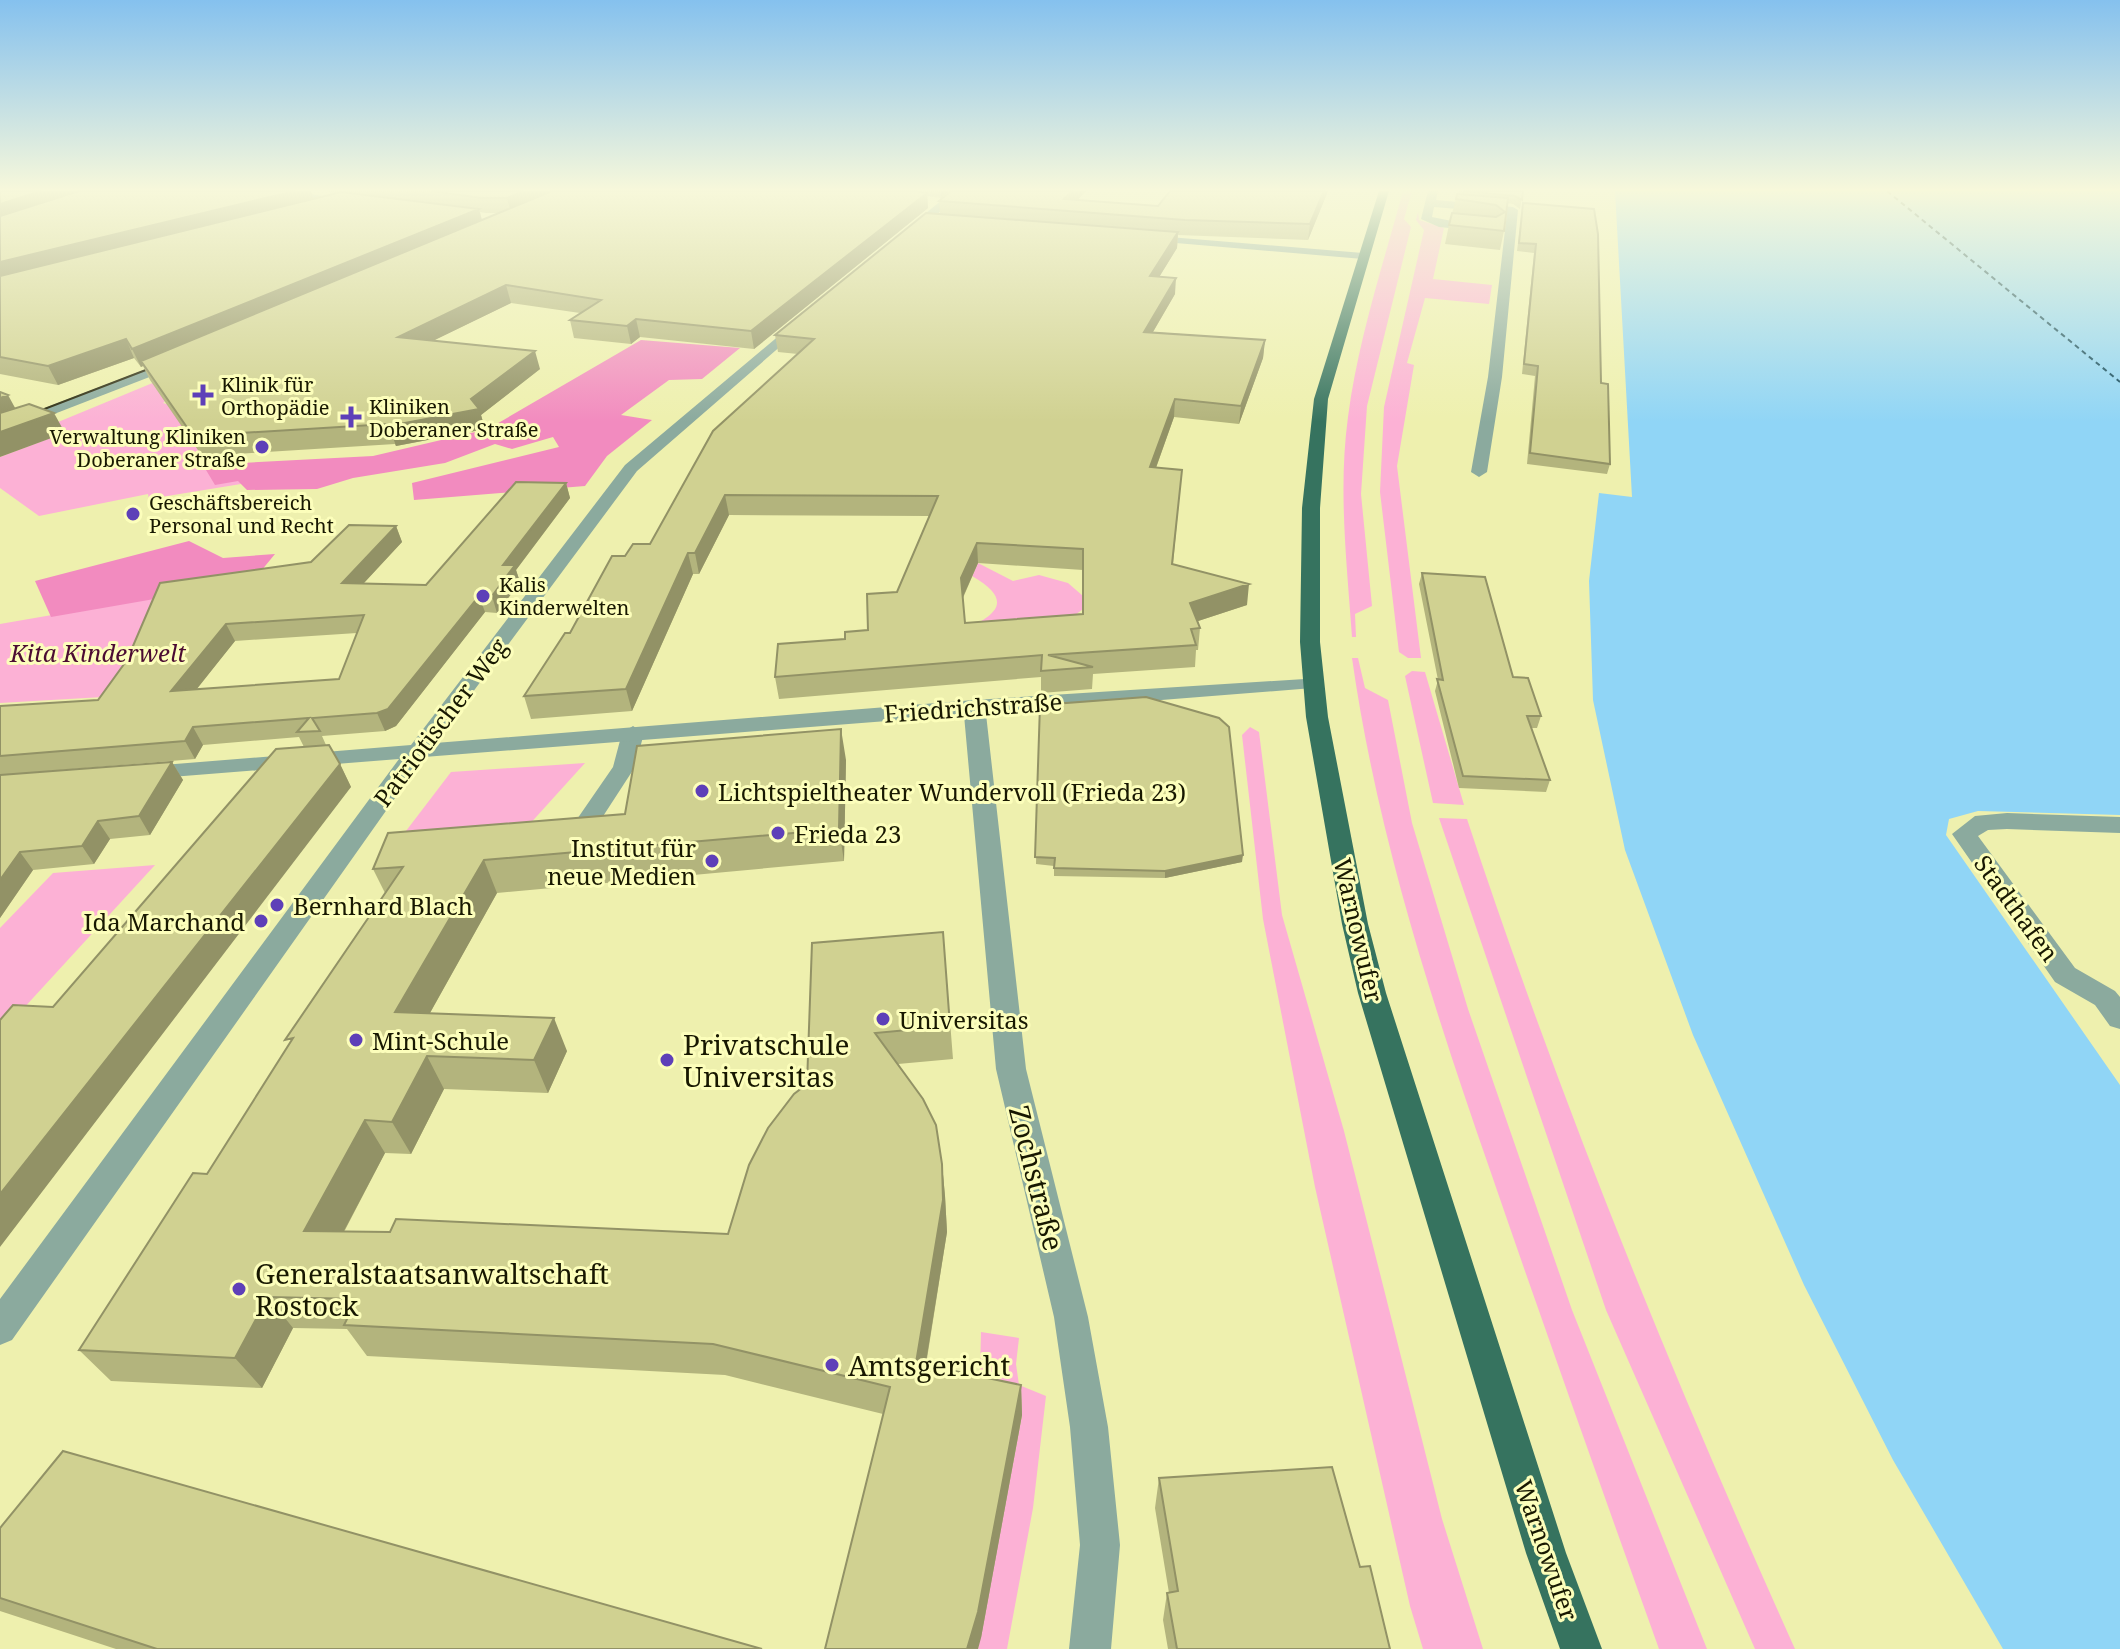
<svg xmlns="http://www.w3.org/2000/svg" width="2120" height="1649" font-family="'Noto Serif',serif">
	<rect width="100%" height="100%" fill="#eef0ae"/>
	<path fill="#fcb1d5" d="M1403,191H1412L1404,219L1411,227L1367,406L1361,494L1372,606L1355,614L1356,637H1352C1347,564 1338,490 1348,417C1358,340 1383,265 1403,191Z
		M1418,212L1419,220L1444,228L1433,279L1492,285L1489,304L1425,298L1407,363L1414,365L1397,466L1421,658H1408L1399,652L1380,492L1384,407L1424,230L1416,220Z
		M218,356L163,403L173,406L202,446L197,453L213,457L230,452L241,484L149,499L148,494L39,516L0,488V457L64,433L46,427Z
		M978,563L1013,581L1039,575L1068,583L1083,596V609L1070,619L965,629C1000,614 1012,599 972,576Z
		M144,599L167,600L120,696L0,703V624Z
		M1352,658H1358L1365,688L1388,700L1412,823L1468,1009L1572,1310L1707,1649H1659C1602,1490 1545,1330 1490,1170C1432,1003 1377,834 1352,658Z
		M1412,671L1425,672L1464,805L1433,803L1405,676Z
		M1250,727L1259,732L1282,915L1344,1131L1442,1519L1483,1649H1423L1410,1606L1315,1187L1263,919L1242,735Z
		M585,763L518,837L393,848L451,772Z
		M1439,818L1467,819C1560,1101 1673,1378 1795,1649H1755L1606,1310Z
		M155,865L0,1034V928L53,873Z
		M981,1332L1019,1338L1016,1364L1019,1385L1046,1396L1033,1508L1007,1649H978L1022,1415L963,1401L980,1372Z"/>
	<path fill="#f28bbf" d="M641,340L740,348L702,379L669,380L621,415L652,420L607,456L585,486L414,500L412,483L559,447L553,437L512,449L495,444L445,463L353,478L317,489L247,490L238,481L215,485L203,465L373,456L488,429Z
		M189,541L223,558L275,554L252,582L51,617L35,581Z"/>
	<path fill="#90d5f6" d="M1615,191H2120V815L1978,811L1949,819L1946,835L2120,1085V1649H2003L1893,1460L1804,1285L1693,1035L1625,850L1593,700L1589,581L1599,493L1632,497Z"/>
	<g fill="none" stroke-linecap="round" stroke-linejoin="round">
		<path stroke="#0f485e" stroke-width="2" stroke-dasharray="5 4" stroke-linecap="butt" d="M1887,191L2120,382"/>
		<path fill="#8baa9e" fill-rule="evenodd" d="M633,726L644,733L635,767L585,844H567L564,838L613,767L622,733Z
			M2007,813L2120,817V833L2007,829L1988,830L1978,836L2075,968L2115,991L2120,997V1029L2110,1026L2095,1005L2055,982L1952,834L1975,816Z"/>
		<path fill="#8baa9e" fill-rule="evenodd" d="M265,191H295L356,202L351,205Z
			M953,191H965L912,235H904V231Z
			M1428,191H1438L1436,200L1513,207L1518,210L1502,377L1487,472L1479,477L1471,472L1488,377L1507,213L1434,207L1432,217L1487,228L1481,231L1439,227L1421,219Z
			M1145,235L1363,253L1369,256L1363,259L1141,240V236Z
			M800,318L805,319V325L637,471L435,743L974,700L1320,678L1323,682L1313,688L986,714L1026,1069L1088,1317L1108,1427L1120,1545L1111,1649H1069L1080,1545L1070,1427L1054,1317L996,1069L964,715L424,757L12,1340L0,1345V1299L399,759L146,779L138,777L135,772L138,767L411,745L625,465Z"/>
		<path fill="#8baa9e" fill-rule="evenodd" d="M178,357L185,361L183,364L0,435V425Z"/>
		<path fill="#36735f" fill-rule="evenodd" d="M1379,191H1389L1328,399L1320,508V642L1328,717L1368,924L1386,993L1566,1553L1602,1649H1560L1526,1553L1358,993L1342,924L1306,717L1300,642L1302,508L1314,399Z"/>
		<path stroke="#2e2e13" stroke-width="2" d="M0,426L164,363"/>
	</g>
	<path fill="#b3b47d" fill-rule="evenodd" d="M0,191L314,199L336,193L321,191H949L941,198L927,196L928,208L754,349L640,337L631,344L574,338L570,320L580,313L511,303L434,340L540,369L481,415L485,429L396,446L395,444L202,456L150,380L143,366L141,367L134,358L58,385L0,374ZM480,212L486,213H500L482,220Z
		M951,191H1086L1077,200L1158,206L1328,191L1308,240L1178,235L1177,248L1159,277L1175,294L1153,332L1265,340L1263,358L1239,424L1174,417L1156,468L1180,490L1173,564L1247,605L1198,621L1200,628L1198,650H1196L1195,667L1093,674L1092,689L1041,693V677L779,699L775,677L845,639L868,630L897,592L929,516L729,515L699,574H693L632,711L531,719L524,696L625,556L650,544L798,354L778,352L775,335L940,214L939,201ZM978,563L1083,570V614L965,623L963,598Z
		M1458,191H1523L1520,209L1513,204L1507,203L1504,231L1500,250L1445,244L1449,225Z
		M1523,203L1601,383L1610,464L1607,474L1527,464L1535,376L1522,374L1534,253L1517,251Z
		M566,483L570,498L516,570L520,582L497,613L485,612L396,726L385,731L322,736L326,745L340,764L351,787L53,1007L304,747L299,737L203,745L195,759L0,775V706L98,700L311,562L396,526L402,542L364,583L426,585ZM357,633L339,679L196,689L235,641Z
		M1422,573L1513,677L1541,716L1537,728H1531L1550,780L1546,792L1459,788L1435,691L1438,680L1419,584Z
		M1040,705L1242,862L1165,878L1054,876V866L1036,864Z
		M846,760L844,861L497,893L430,1013L567,1051L548,1093L444,1089L411,1154L385,1153L344,1232L728,1234L807,1084L943,932L953,1059L898,1064L942,1164L945,1196L947,1232L926,1365L1021,1385L1022,1415L981,1638L883,1414L725,1375L367,1356L347,1329L293,1328L262,1388L111,1381L79,1350L207,1174L385,893L373,869L625,814Z
		M172,762L183,780L150,835L110,839L94,864L33,870L0,918V775Z
		M1159,1478L1360,1567L1390,1649H1168L1163,1620L1167,1593H1169L1155,1508Z
		M0,1528L762,1649H116L0,1611Z"/>
	<path fill="#929266" d="M41,191H96L0,221V204Z
		M295,191H311L315,203L0,281V262Z
		M524,191H564L511,213L507,198Z
		M941,191H949L941,198Z
		M1072,191H1086L1067,211L1064,199Z
		M1324,191H1328L1308,240L1310,224Z
		M927,193L928,208L754,349L751,331Z
		M479,209L483,225L141,361L143,366L141,367L132,349Z
		M1178,232L1177,248L1150,292V276Z
		M1176,278L1175,294L1143,349L1144,332Z
		M506,285L511,303L404,355L398,337Z
		M636,319L640,337L631,344L627,326Z
		M126,339L134,358L58,385L48,366Z
		M1265,340L1263,358L1239,424L1241,406Z
		M535,351L540,369L481,415L485,429L396,446L389,426L471,399Z
		M8,395L19,415L0,422V398Z
		M1175,399L1174,417L1149,487L1150,467Z
		M54,413L65,433L0,457V432Z
		M566,483L570,498L516,570L520,582L497,613L492,596L503,565Z
		M725,495L729,515L699,574L695,553Z
		M396,526L402,542L349,599L342,583Z
		M977,543L978,563L962,599L961,578Z
		M688,553L693,574L632,711L626,689Z
		M1249,584L1247,605L1189,624L1190,603Z
		M479,596L485,612L396,726L385,731L377,713Z
		M226,624L235,641L181,709L171,691Z
		M193,727L203,745L195,759L185,741Z
		M841,729L846,760L844,861L839,829Z
		M172,762L183,780L150,835L139,816Z
		M340,764L351,787L0,1247V1194Z
		M98,821L110,839L94,864L82,846Z
		M20,852L33,870L0,918V880Z
		M1243,855L1242,862L1165,878V871Z
		M484,860L497,893L412,1045L395,1012Z
		M554,1018L567,1051L548,1093L534,1060Z
		M427,1056L444,1089L411,1154L392,1122Z
		M365,1120L385,1153L327,1263L304,1231Z
		M942,1164L945,1196L947,1232L921,1393L916,1363Z
		M268,1297L293,1328L262,1388L235,1358Z
		M1021,1385L1022,1415L981,1638L978,1649H967Z"/>
	<path fill="#d0d191" stroke="#929266" stroke-width="2" fill-rule="evenodd" d="M0,191H41L0,204Z
		M79,191H295L0,262V216Z
		M431,191H524L507,198H482Z
		M552,191H913L927,193L751,331L636,319L627,326L570,320L601,300L506,285L398,337L535,351L471,399L479,409L389,426L388,424L193,436L141,361Z
		M951,191H1072L1064,199L1158,206L1170,191H1324L1310,224L1185,220L939,201Z
		M1464,191H1523L1522,200L1515,196Z
		M341,192L479,209L132,349L126,339L48,366L0,357V276Z
		M1457,194L1508,198L1504,231L1449,225L1452,213L1496,217L1505,212L1496,205L1456,199Z
		M1523,203L1594,209L1598,234L1601,383L1608,384L1610,464L1530,453L1538,366L1524,364L1536,244L1519,243Z
		M926,213L1178,232L1150,276L1176,278L1144,332L1265,340L1241,406L1175,399L1150,467L1182,470L1172,564L1249,584L1190,603L1200,628L1191,629L1196,645L1048,655L1093,667L1041,671L1042,655L775,677L778,644L845,639V632L868,630L867,594L897,592L938,496L725,495L695,553H688L626,689L524,696L565,633H570L612,556H625L633,544H650L713,431L814,339L775,335ZM977,543L1083,549V614L965,623L961,578Z
		M0,392L8,395L0,398Z
		M29,404L54,413L0,432V413Z
		M516,482L566,483L503,565H515L492,596H479L388,709L377,713L312,718L320,731L297,732L309,718L193,727L185,741L0,756V706L98,700L127,660L160,583L311,562L349,525L396,526L342,583L426,585ZM364,615L339,679L171,691L226,624Z
		M1422,573L1485,577L1513,677L1528,678L1541,716H1527L1550,780L1463,776L1437,679L1443,680Z
		M1146,697L1219,718L1229,727L1243,855L1165,871L1054,868L1055,858L1035,857L1040,705Z
		M841,729L839,829L484,860L395,1012L554,1018L534,1060L427,1056L392,1122L365,1120L304,1231L390,1232L396,1219L728,1234L749,1165L768,1128L794,1094L807,1084L812,943L943,932L950,1026L875,1033L923,1099L936,1125L942,1164L943,1200L916,1363L1021,1385L978,1612L967,1649H825L890,1387L713,1344L344,1325L357,1299L268,1297L235,1358L79,1350L193,1173L207,1174L293,1038L285,1040L403,867L373,869L388,833L625,814L637,746Z
		M329,745L340,764L0,1194V1020L13,1005L53,1007L276,749Z
		M172,762L139,816L98,821L82,846L20,852L0,880V775Z
		M63,1451L762,1649H157L0,1598V1528Z
		M1332,1467L1360,1567L1370,1566L1390,1649H1177L1167,1593L1178,1591L1159,1478Z"/>
	<linearGradient id="sky" x2="0" y2="1"><stop stop-color="#85c1ee"/><stop offset="0.45" stop-color="#f7f8db"/><stop offset="1" stop-color="#f7f8db" stop-opacity="0"/></linearGradient>
	<rect width="2120" height="422" fill="url(#sky)"/>
	<g fill="#5e40b8" stroke="#fcfebb" stroke-width="3">
		<path d="M199 383h8v8h8v8h-8v8h-8v-8h-8v-8h8z"/>
		<path d="M347 405h8v8h8v8h-8v8h-8v-8h-8v-8h8z"/>
		<circle cx="262" cy="447" r="8"/>
		<circle cx="133" cy="514" r="8"/>
		<circle cx="483" cy="596" r="8"/>
		<circle cx="702" cy="791" r="8"/>
		<circle cx="778" cy="833" r="8"/>
		<circle cx="712" cy="861" r="8"/>
		<circle cx="277" cy="905" r="8"/>
		<circle cx="261" cy="921" r="8"/>
		<circle cx="883" cy="1019" r="8"/>
		<circle cx="356" cy="1040" r="8"/>
		<circle cx="667" cy="1060" r="8"/>
		<circle cx="239" cy="1289" r="8"/>
		<circle cx="832" cy="1365" r="8"/>
	</g>
	<g text-anchor="middle" dominant-baseline="central" stroke-width="6" stroke-linejoin="round" paint-order="stroke">
		<g font-size="20" fill="#181801" stroke="#fcfebb" text-anchor="start">
			<text x="221" y="384">Klinik für<tspan x="221" dy="23">Orthopädie</tspan></text>
			<text x="369" y="406">Kliniken<tspan x="369" dy="23">Doberaner Straße</tspan></text>
			<text x="246" y="436" text-anchor="end">Verwaltung Kliniken<tspan x="246" dy="23">Doberaner Straße</tspan></text>
			<text x="149" y="502">Geschäftsbereich<tspan x="149" dy="23">Personal und Recht</tspan></text>
			<text x="499" y="584">Kalis<tspan x="499" dy="23">Kinderwelten</tspan></text>
		</g>
		<g font-size="24" font-style="italic" fill="#4b0c32" stroke="#fcfebb">
			<text x="98" y="652">Kita Kinderwelt</text>
		</g>
		<g font-size="24" fill="#181801" stroke="#fcfebb">
			<text transform="translate(973 707) rotate(-4)">Friedrichstraße</text>
			<text transform="translate(440 722) rotate(-53)">Patriotischer Weg</text>
			<text transform="translate(2017 908) rotate(54)">Stadthafen</text>
			<text transform="translate(1359 930) rotate(77)">Warnowufer</text>
			<text transform="translate(1547 1550) rotate(71)">Warnowufer</text>
		</g>
		<g font-size="24" fill="#181801" stroke="#fcfebb" text-anchor="start">
			<text x="718" y="791">Lichtspieltheater Wundervoll (Frieda 23)</text>
			<text x="794" y="833">Frieda 23</text>
			<text x="696" y="847" text-anchor="end">Institut für<tspan x="696" dy="28">neue Medien</tspan></text>
			<text x="293" y="905">Bernhard Blach</text>
			<text x="245" y="921" text-anchor="end">Ida Marchand</text>
			<text x="899" y="1019">Universitas</text>
			<text x="372" y="1040">Mint-Schule</text>
		</g>
		<g font-size="28" fill="#181801" stroke="#fcfebb" text-anchor="start">
			<text x="683" y="1044">Privatschule<tspan x="683" dy="32">Universitas</tspan></text>
			<text x="255" y="1273">Generalstaatsanwaltschaft<tspan x="255" dy="32">Rostock</tspan></text>
			<text x="848" y="1365">Amtsgericht</text>
		</g>
		<g font-size="28" fill="#181801" stroke="#fcfebb">
			<text transform="translate(1037 1178) rotate(76)">Zochstraße</text>
		</g>
	</g>
</svg>
